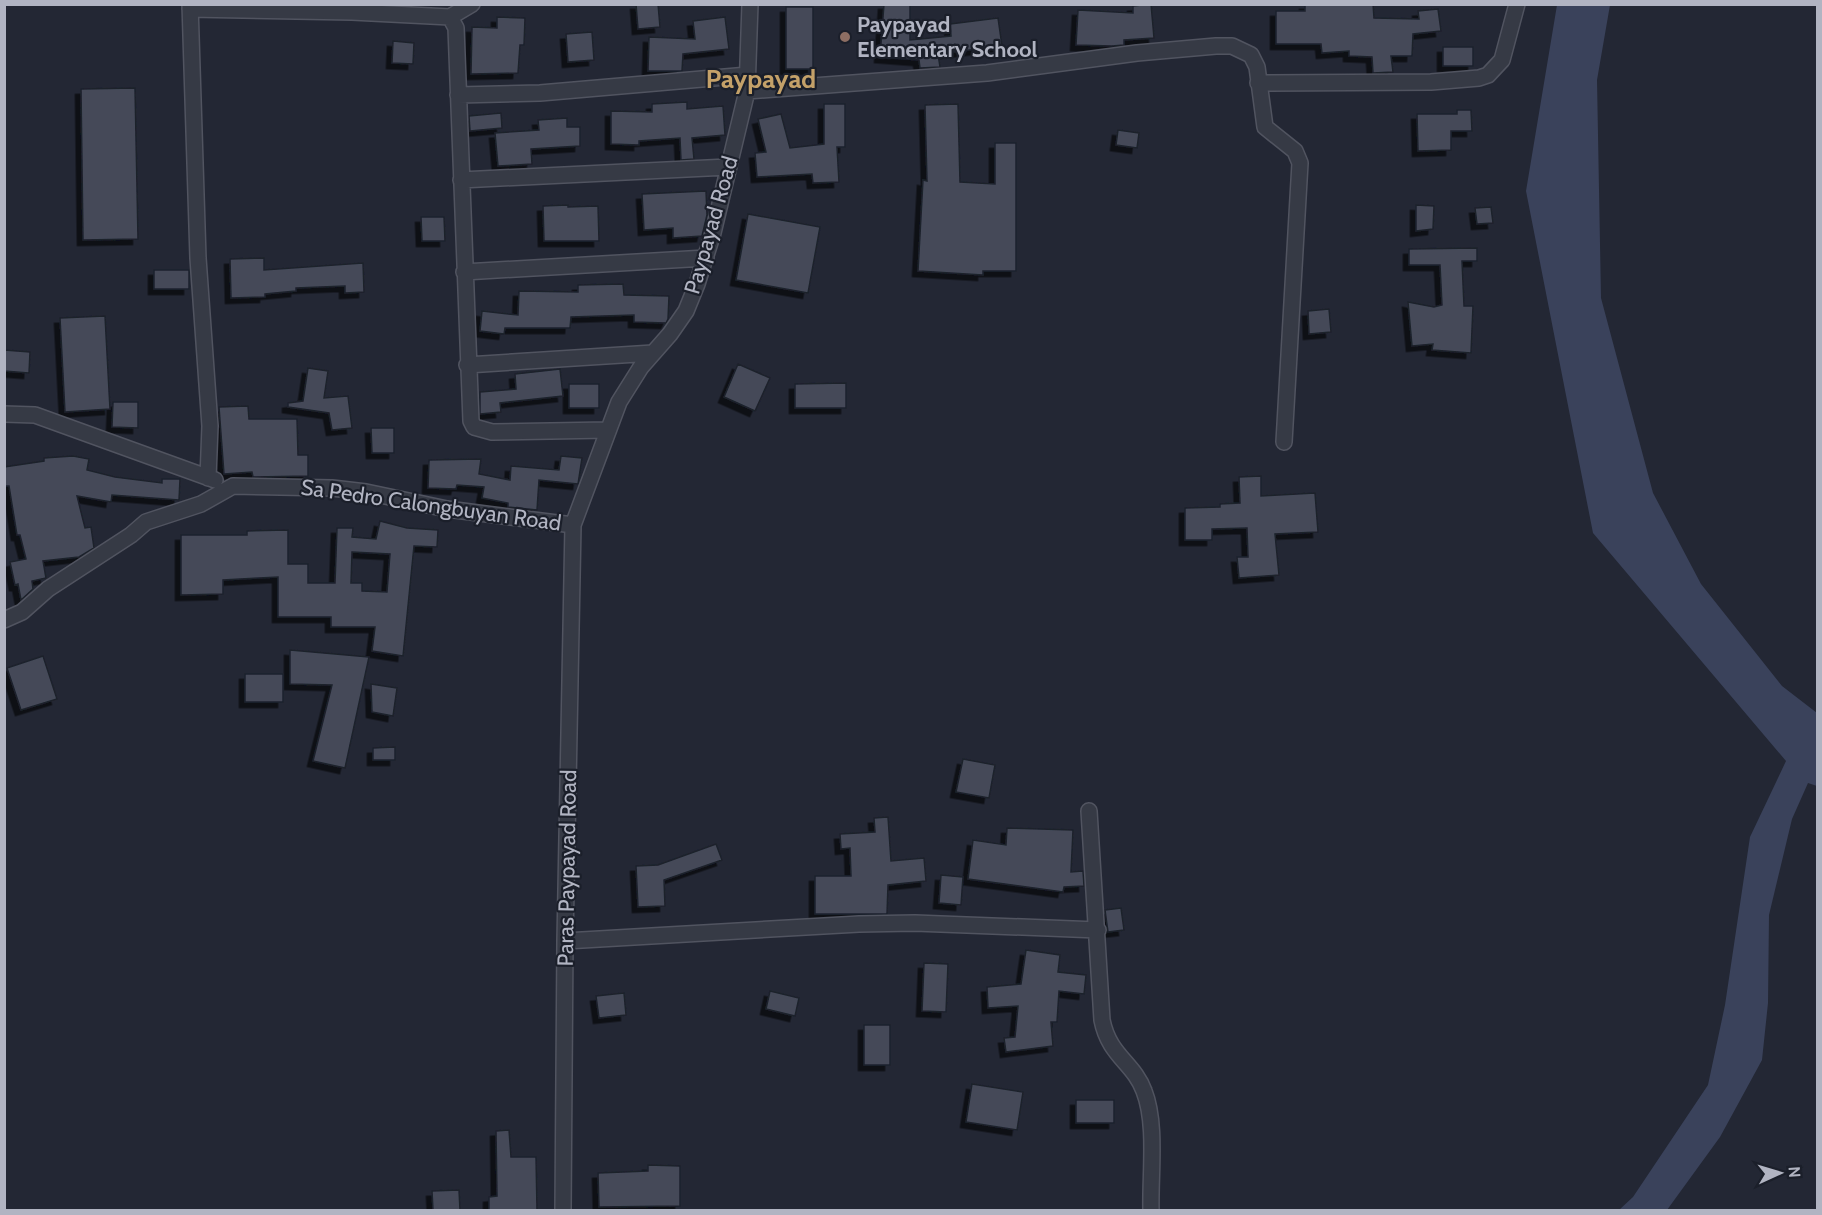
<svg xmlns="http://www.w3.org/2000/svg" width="1822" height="1215" font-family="Cabin,sans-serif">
	<defs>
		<filter id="shadow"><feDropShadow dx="-5.5" dy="5.5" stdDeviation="0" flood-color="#0009"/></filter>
	</defs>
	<rect width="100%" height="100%" fill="#232734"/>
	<path fill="#3a425b" d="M1557,5H1610L1597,80L1601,298L1653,493L1701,584L1782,686L1817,713V786L1808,783L1792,819L1769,915L1768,1003L1762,1060L1720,1137L1667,1210H1619L1633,1197L1708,1085L1725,1005L1750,837L1786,761L1593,533L1526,191Z"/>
	<path fill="#444a59" stroke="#1d212c" stroke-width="1.5" fill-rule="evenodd" filter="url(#shadow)" d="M636,4H658L660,27L638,29Z
		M884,4H910V40L951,36L950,24L998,18L1002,46L938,54L940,67L920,68L919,60L880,57Z
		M1151,4L1154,38L1124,40V45L1112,46L1076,45L1078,10L1133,13V6Z
		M1305,4H1373L1374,18L1419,19L1418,11L1438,9L1441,31L1413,34L1412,56H1391L1393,72L1373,73L1372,57L1349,56V51L1322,53L1321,44H1276V11H1305Z
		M786,7H813V69H786Z
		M497,17L525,18L524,45H520L518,73L471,74L472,27L497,28Z
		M725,17L729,49L683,54L682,71H648L649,37L695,39L693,21Z
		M592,32L594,60L568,62L566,34Z
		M393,41L414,43L413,64L392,63Z
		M1443,47H1473V66H1443Z
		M135,88L138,239L83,240L81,89Z
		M687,102V109L723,106L725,135L692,138L694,159L681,160L680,138L639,141V145L611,144V111L652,112V104Z
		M824,104H845V147H837L839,182L813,183L812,174L757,177L755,153L766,152L758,119L781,114L790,148L824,144Z
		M958,104L960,182L995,184V143H1016V271H983V275L918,271L923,180L927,181L925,105Z
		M1457,110H1471L1472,131H1451V150L1418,151L1417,114H1457Z
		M501,113L502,128L470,131L469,116Z
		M567,118V127H580V146L531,149L532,164L498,166L495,133L539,130L538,120Z
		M1118,130L1139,133L1137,148L1116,145Z
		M706,191L707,215L702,236L673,238V228L644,230L642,194Z
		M568,205V207L598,206L599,241H544L543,206Z
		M1416,205L1434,206L1433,229L1416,231Z
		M1491,207L1493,223L1477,224L1475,208Z
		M748,214L820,227L808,293L736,280Z
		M421,217H444L445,241H422Z
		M1477,248V261H1462L1464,306H1473L1471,353L1432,350L1433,344L1412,346L1408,302L1434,307L1442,305L1440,265H1409V249Z
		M264,258V270L363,263L364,292L345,293V286L296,288V291L265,294V297L231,298L230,259Z
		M154,270H189V289H154Z
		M623,284L624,295L669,296L668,319L666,323L634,322V315L571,317L570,328H505L504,334L480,331L482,311L518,315L519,291L578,292V285Z
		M1329,309L1331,332L1309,334L1308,311Z
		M105,316L110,409L65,412L60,318Z
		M4,350L30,352L29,373L4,371Z
		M738,364L770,378L755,411L724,397Z
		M308,368L328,371L324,398L348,396L352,428L332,430L329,413L288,407V403L303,401Z
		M560,369L563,396L500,403L501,412L480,414V392L516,389L515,374Z
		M846,383V408H795V384Z
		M569,384H599V408H569Z
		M113,402H138V428L112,427Z
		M248,406L249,419H297L298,455H308V476L253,477L252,472L224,474L219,407Z
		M371,428H394V453H372Z
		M73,456L89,459L87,470L115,477L162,483V479H180L179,500L112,495L111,502L77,496L85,528L91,527L94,548L79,557L43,561L46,578L32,581L33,589L21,600L18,584L15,585L10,562L26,559L20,535H17L9,486H4V467L44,461V458Z
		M561,456L582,458L578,484L539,480L537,510L508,507V503L482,498L484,487L457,485L456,489L428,488L429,460L481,459L479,474L510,480L511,466L559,470Z
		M1261,476V496L1315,493L1318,532L1275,534L1279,575L1239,578L1237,557H1248L1247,528L1212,529V540H1185V508L1220,507V504L1240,503L1239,477Z
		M380,521L407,528L438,530L437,547L414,546L403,656L372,651L375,627H331V617H278V577L223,580V594L181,595V535H247V531L288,530V564H308V583H335L337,528H353L352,537L376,539ZM352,552L390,554L387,592L362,591V583H351Z
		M290,650L369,657L345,768L313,761L332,685L290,684Z
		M43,656L57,699L21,710L7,668Z
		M245,674H283V702H245Z
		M371,684L397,688L393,716L372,712Z
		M395,747V760H373V748Z
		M963,759L995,765L989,798L956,792Z
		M888,817L891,861L924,858L926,881L888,885L887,914H815V876H851L850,848L841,849L840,834L875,832L874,818Z
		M1007,828L1073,830L1071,872L1083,871L1084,886L1064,887L1063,892L968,879L973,840L1006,845Z
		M716,844L722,860L664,880L665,906L638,907L636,866L658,865Z
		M941,875L963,877L961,905L939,903Z
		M1121,908L1124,930L1108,932L1105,910Z
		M1026,950L1060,955L1058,972L1086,975L1084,994L1059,991L1057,1022H1051L1053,1046L1006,1052L1004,1038L1015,1037L1018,1006L988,1008L987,987L1021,984Z
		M924,963L948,964L946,1012L922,1011Z
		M770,991L799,998L795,1016L766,1009Z
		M624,993L626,1015L599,1018L596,996Z
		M864,1025H890V1065H864Z
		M972,1084L1023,1092L1017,1130L966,1122Z
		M1076,1100H1114V1123H1076Z
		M509,1130L511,1157H536L537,1210H489V1197L497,1196L496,1131Z
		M648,1165L680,1166V1206L599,1207L598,1173L648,1171Z
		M459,1190L460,1210H433L432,1191Z"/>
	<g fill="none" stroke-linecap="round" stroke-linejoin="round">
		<g stroke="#515460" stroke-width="18">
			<path id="street" d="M190,4L198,258L210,426L208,478
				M190,9L352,12L450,17L456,28L471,421L474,427L492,432L608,430
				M450,17L472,4
				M1258,83L1431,82L1479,78L1488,75L1502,60L1517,4
				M747,91L987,73L1137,53L1216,46H1232L1251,55L1257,67L1265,127L1295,151L1300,163L1284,442
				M458,95L540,93L748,75
				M461,180L728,167
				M464,272L706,258
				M467,365L653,353
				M4,414L35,415L215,480
				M4,620L22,612L48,589L131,535L146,522L201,504L233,486L332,488L366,492L447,509L573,525
				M1089,811L1102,1020C1109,1056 1134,1063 1144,1091C1157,1124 1150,1174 1151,1210
				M565,941L859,924L915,923L1098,930
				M563,1210L565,941L573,525L619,402L641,367L670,334L686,311L697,284L713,233L747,91L750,4"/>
		</g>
		<use href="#street" stroke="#363a45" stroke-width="15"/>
	</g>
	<circle fill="#8d6e63" stroke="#1b1f2a" stroke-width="2" cx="845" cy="37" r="6"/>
	<g text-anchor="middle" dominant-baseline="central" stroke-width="4.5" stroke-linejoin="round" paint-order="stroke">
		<g font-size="22" font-weight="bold" fill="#b1b4c2" stroke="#1b1f2a" text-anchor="start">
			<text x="857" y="24">Paypayad<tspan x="857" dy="25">Elementary School</tspan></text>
		</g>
		<g font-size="22" fill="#b1b4c2" stroke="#1b1f2a">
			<text transform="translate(711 225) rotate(-74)">Paypayad Road</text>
			<text transform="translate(431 505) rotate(8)">Sa Pedro Calongbuyan Road</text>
			<text transform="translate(567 868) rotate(-89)">Paras Paypayad Road</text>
		</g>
		<g font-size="26" font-weight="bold" fill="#c4a169" stroke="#1b1f2a">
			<text x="761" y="79">Paypayad</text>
		</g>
	</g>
	<rect width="1822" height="1215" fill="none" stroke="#b1b4c2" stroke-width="12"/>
	<g transform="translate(1780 1173) rotate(86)" stroke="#1b1f2a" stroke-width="4.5" paint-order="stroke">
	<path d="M0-4.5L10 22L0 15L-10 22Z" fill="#b1b4c2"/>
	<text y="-9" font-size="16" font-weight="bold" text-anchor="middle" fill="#b1b4c2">N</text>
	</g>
</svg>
